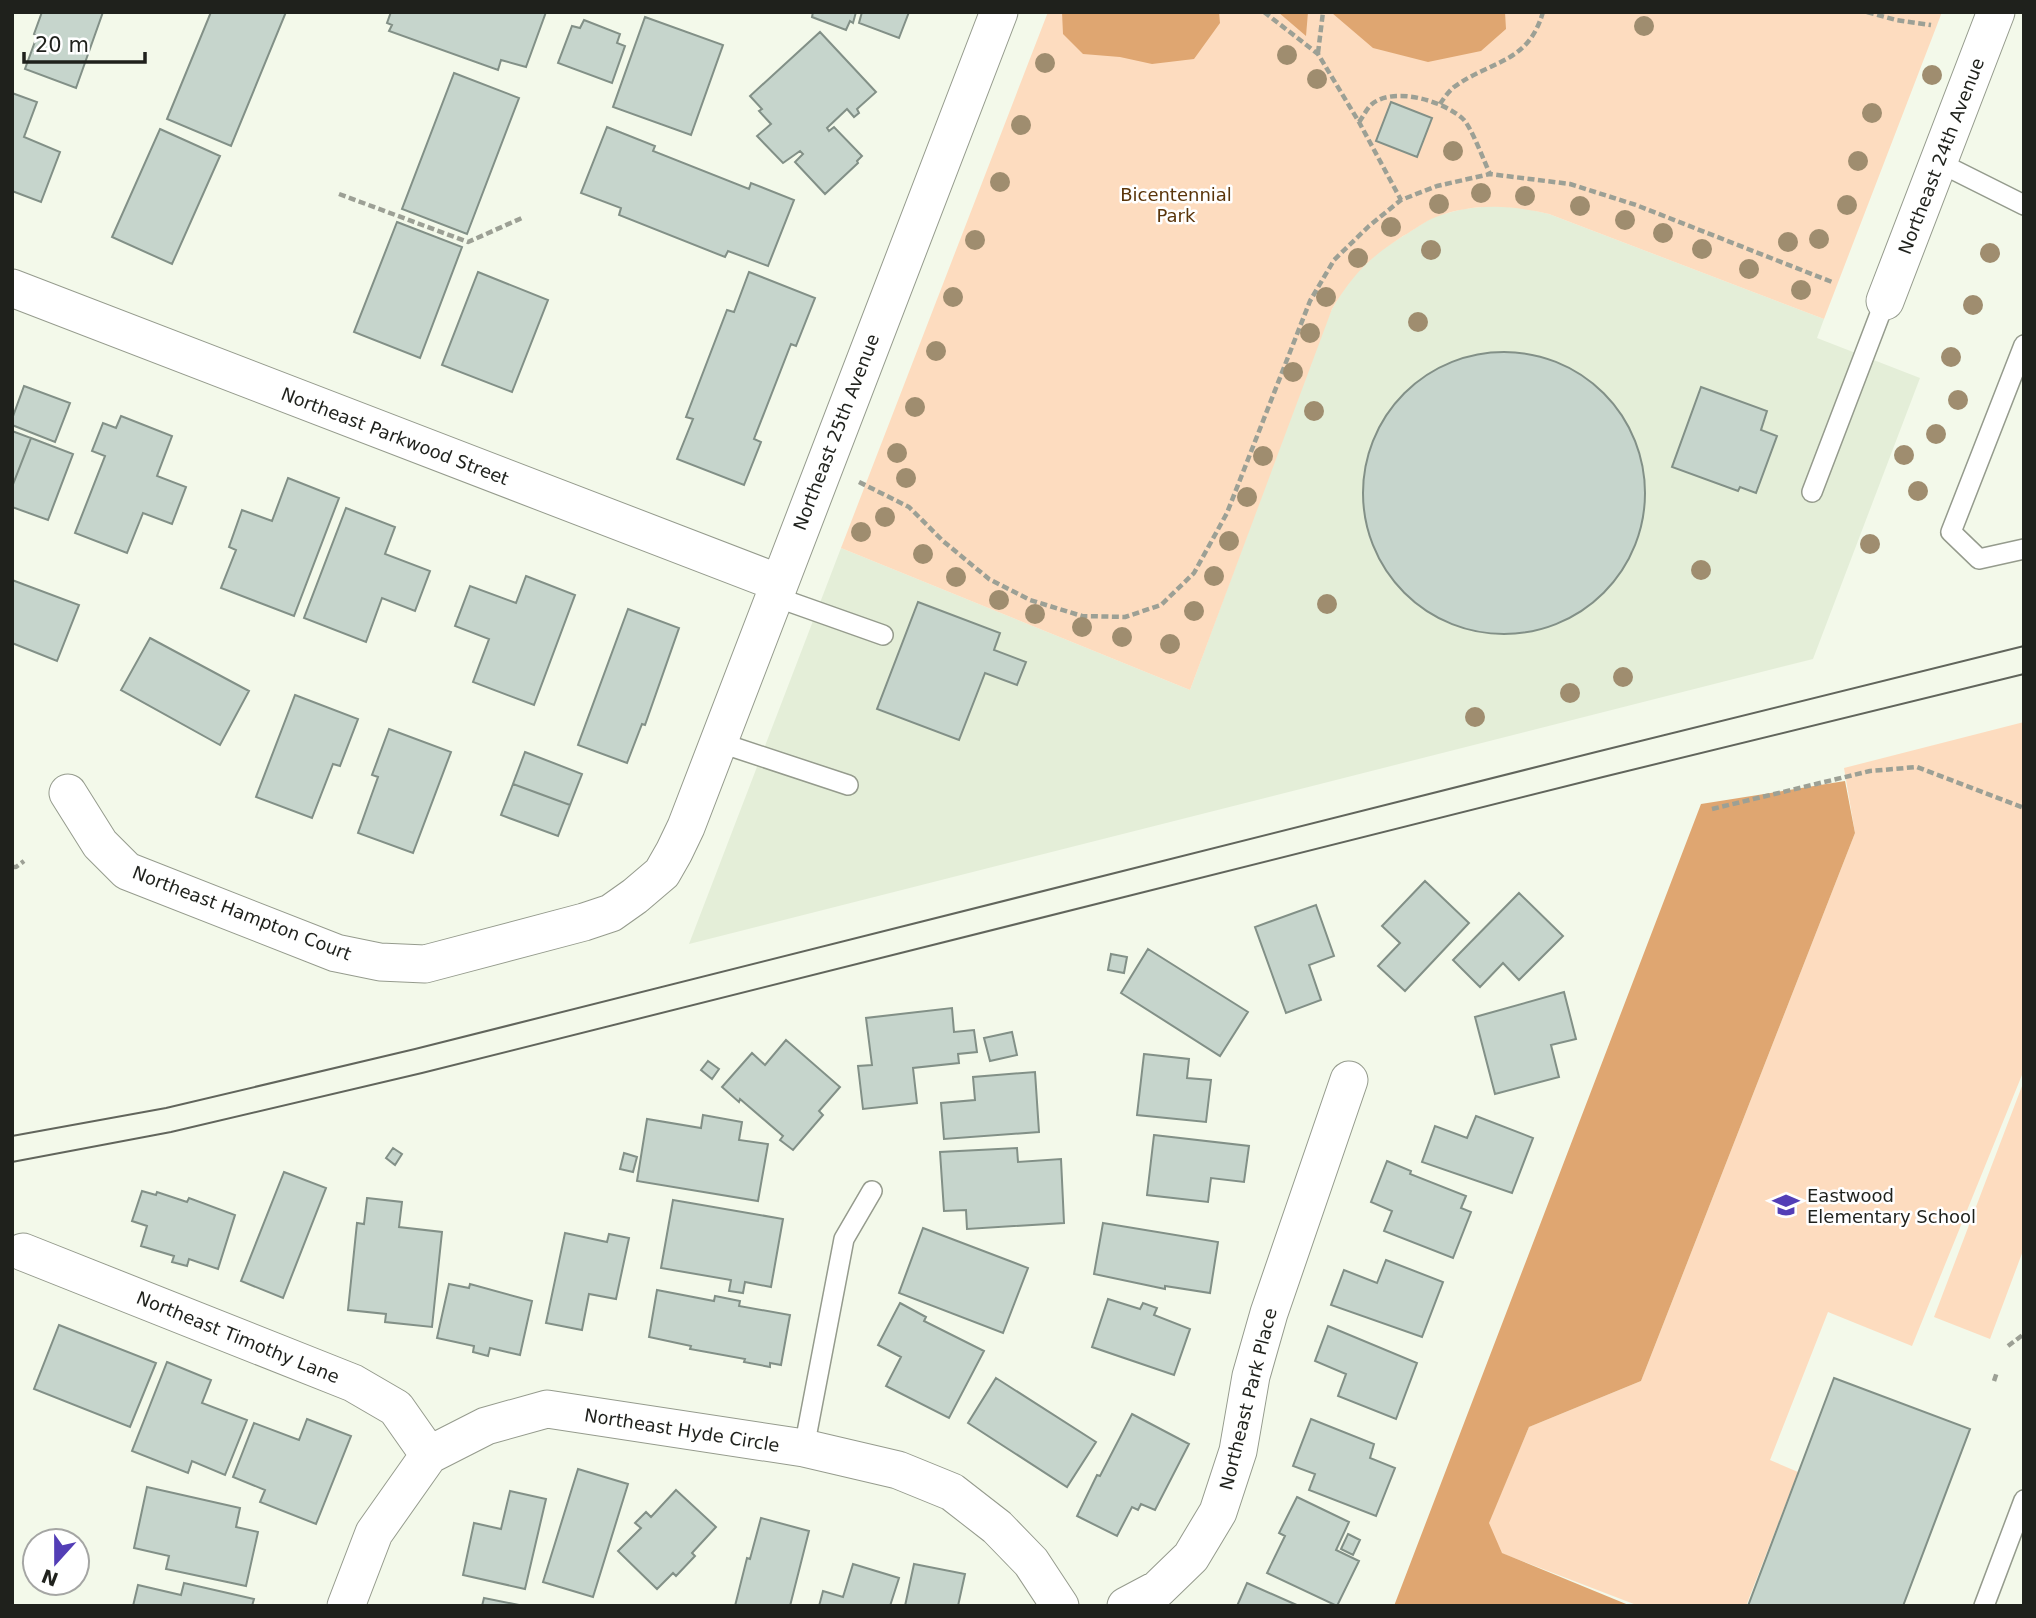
<svg xmlns="http://www.w3.org/2000/svg" width="2036" height="1618" font-family="'DejaVu Sans',sans-serif">
	<rect width="100%" height="100%" fill="#f3f9ea"/>
	<path fill="#e4eed8" d="M1491,206L1523,208L1549,214L1824,319L1817,338L1920,378L1813,659L689,944L841,548L1190,690L1322,332L1332,309L1350,279L1378,252L1433,217L1463,209Z"/>
	<path fill="#fddcbf" d="M1048,12H1942L1824,319L1549,214C1511,205 1473,203 1436,217C1425,221 1414,230 1403,236C1369,258 1353,274 1332,309L1190,690L841,548Z
		M2024,722V1070L1912,1346L1828,1312L1770,1460L1798,1472L1746,1606H1639L1501,1553L1488,1524L1529,1427L1641,1381L1855,833L1844,768Z
		M2022,1086L2024,1087V1248L1990,1339L1934,1317Z"/>
	<path fill="#dfa671" d="M1062,12H1219L1220,23L1194,59L1152,64L1120,57L1083,54L1063,34Z
		M1278,12H1308L1306,36Z
		M1505,12L1506,29L1481,51L1428,62L1373,48L1332,13Z
		M1845,781L1855,833L1641,1381L1529,1427L1489,1523L1502,1553L1631,1606H1394L1701,804Z"/>
	<path fill="#c6d5cc" stroke="#829087" stroke-width="2" d="M42,12H103L76,88L25,69L37,36L34,34Z
		M211,12H286L231,146L167,119Z
		M391,12H546L526,67L501,60L498,70L389,31L392,25L387,23Z
		M813,12H856L853,23L850,21L846,30L812,17Z
		M862,12H909L899,38L859,23Z
		M645,17L723,45L691,135L613,107Z
		M584,20L620,34L617,43L625,46L612,83L558,63L572,26L580,28Z
		M820,32L876,92L857,109L859,113L854,117L847,109L827,128L829,131L834,127L862,156L857,161L858,163L825,194L795,162L803,154L800,151L783,163L757,136L771,124L759,111L762,109L750,96Z
		M454,73L519,98L467,234L402,209Z
		M12,93L37,102L24,137L60,152L41,202L12,191Z
		M1391,102L1432,118L1417,157L1376,141Z
		M607,127L655,146L653,151L749,189L751,183L794,200L768,266L728,251L725,257L619,215L621,208L581,193Z
		M160,129L220,156L172,264L112,237Z
		M397,222L462,247L420,358L354,332Z
		M478,272L548,300L512,392L442,365Z
		M749,272L815,298L796,346L791,344L754,439L761,442L744,485L677,459L693,419L686,417L727,310L734,312Z
		M1363 493a141 141 0 1 1 282 0a141 141 0 1 1-282 0Z
		M24,386L70,403L55,442L12,425V419Z
		M1701,387L1767,411L1761,430L1777,436L1756,493L1740,487L1738,491L1672,467Z
		M121,416L172,436L157,476L186,487L172,524L143,513L127,553L75,533L105,456L92,451L103,423L116,428Z
		M12,431L31,438L12,487Z
		M31,438L73,454L48,520L12,507V487Z
		M288,478L339,498L294,616L221,588L236,550L229,547L242,510L272,521Z
		M346,508L395,527L385,554L430,571L415,611L382,598L366,642L304,618Z
		M526,576L575,595L534,705L473,682L489,639L455,626L470,586L516,603Z
		M12,580L79,605L57,661L12,643Z
		M918,602L1000,633L994,650L1026,662L1017,685L985,673L959,740L877,709Z
		M628,609L679,628L645,725L642,724L627,763L578,745Z
		M150,638L249,691L220,745L121,690Z
		M295,695L358,719L340,766L333,764L312,818L256,797Z
		M389,729L451,752L413,853L358,833L378,777L372,775Z
		M525,752L582,774L570,805L513,784Z
		M513,784L570,805L558,836L501,815Z
		M1425,881L1469,923L1405,991L1378,966L1400,943L1382,926Z
		M1519,893L1563,936L1519,980L1503,963L1480,987L1453,960Z
		M1316,905L1334,956L1309,965L1321,1000L1286,1013L1255,927Z
		M1148,949L1248,1012L1220,1056L1121,993Z
		M1111,954L1127,957L1124,973L1108,970Z
		M1564,992L1576,1039L1551,1045L1559,1077L1495,1094L1475,1017Z
		M952,1008L954,1032L974,1030L977,1052L958,1054L959,1063L913,1068L917,1103L863,1109L858,1066L872,1065L866,1018Z
		M1012,1032L1017,1055L990,1061L984,1038Z
		M786,1040L840,1087L819,1111L823,1115L793,1150L780,1140L783,1136L740,1099L739,1102L722,1087L752,1053L765,1065Z
		M1144,1054L1189,1059L1187,1078L1211,1080L1206,1122L1137,1115Z
		M708,1061L719,1069L712,1079L701,1070Z
		M1035,1072L1039,1132L944,1139L941,1103L975,1100L973,1077Z
		M703,1115L742,1122L739,1140L768,1144L758,1201L637,1181L647,1119L701,1128Z
		M1476,1116L1533,1138L1512,1193L1422,1162L1435,1126L1467,1138Z
		M1154,1135L1249,1146L1244,1182L1211,1178L1208,1202L1147,1195Z
		M393,1148L402,1154L395,1165L386,1158Z
		M1017,1148L1018,1162L1061,1159L1064,1223L967,1229L966,1210L944,1211L940,1152Z
		M624,1153L637,1157L633,1172L620,1169Z
		M1387,1161L1411,1171L1410,1174L1466,1196L1461,1208L1471,1212L1453,1258L1384,1231L1392,1211L1371,1202Z
		M284,1172L326,1188L283,1298L241,1281Z
		M142,1191L156,1195L157,1192L187,1202L189,1198L235,1215L218,1269L189,1259L187,1266L172,1262L174,1256L141,1246L147,1226L132,1221Z
		M367,1198L402,1202L399,1227L442,1232L432,1327L385,1322L386,1314L348,1310L357,1223L364,1224Z
		M673,1200L783,1219L771,1287L745,1282L743,1293L729,1291L731,1280L661,1268Z
		M1103,1223L1218,1242L1210,1293L1165,1286V1289L1094,1274Z
		M923,1228L1028,1268L1003,1333L899,1293Z
		M565,1233L607,1242L609,1234L629,1238L616,1299L589,1294L582,1330L546,1323Z
		M1386,1260L1443,1282L1422,1337L1331,1305L1344,1270L1377,1283Z
		M449,1284L469,1288L470,1284L532,1301L520,1355L490,1348L488,1356L473,1352L474,1346L437,1338Z
		M657,1290L714,1301L715,1296L740,1301L739,1306L790,1315L781,1365L770,1363V1367L744,1362L745,1359L690,1349L691,1346L649,1337Z
		M1108,1299L1140,1309L1143,1303L1157,1308L1154,1315L1190,1329L1174,1375L1092,1347Z
		M900,1303L926,1317L924,1321L984,1351L949,1418L886,1386L901,1357L878,1345Z
		M59,1325L156,1363L130,1427L34,1389Z
		M1328,1326L1417,1363L1396,1419L1338,1396L1346,1374L1315,1361Z
		M167,1362L211,1380L202,1403L247,1420L225,1475L192,1461L188,1473L132,1451Z
		M996,1378L1096,1442L1067,1487L968,1423Z
		M1834,1378L1970,1429L1903,1606H1748Z
		M1132,1414L1189,1444L1155,1510L1141,1504L1138,1510L1132,1507L1117,1536L1077,1516L1097,1475L1100,1476Z
		M307,1419L351,1436L316,1524L260,1502L265,1490L233,1477L254,1423L299,1440Z
		M1311,1419L1374,1444L1370,1458L1395,1468L1376,1516L1309,1490L1315,1474L1293,1466Z
		M578,1469L628,1484L593,1597L543,1582Z
		M147,1487L240,1508L236,1527L258,1532L246,1586L166,1569L169,1556L134,1548Z
		M676,1490L716,1527L692,1553L695,1556L676,1576L673,1573L657,1589L618,1551L641,1528L635,1523L646,1512L651,1517Z
		M510,1491L546,1499L525,1589L463,1575L474,1523L501,1529Z
		M1297,1497L1349,1522L1336,1550L1359,1561L1337,1606L1267,1573L1285,1536L1279,1533Z
		M761,1518L809,1531L790,1606H735L747,1558L750,1559Z
		M1348,1534L1360,1540L1353,1555L1341,1549Z
		M853,1564L899,1578L890,1606H819L823,1591L843,1597Z
		M914,1564L965,1574L958,1606H905Z
		M184,1583L254,1599L252,1606H133L138,1585L181,1595Z
		M1247,1583L1299,1606H1237Z
		M484,1598L524,1606H482Z"/>
	<g fill="none" stroke-linecap="round" stroke-linejoin="round">
		<g stroke="#959b8d" stroke-width="22">
			<path id="service" d="M1938,162L2024,205
				M2024,345L1951,532L1979,559L2024,549
				M1812,492L1885,301
				M773,596L883,635
				M718,742L848,785
				M804,1448L844,1239L872,1191
				M1984,1606L2024,1500"/>
		</g>
		<g stroke="#959b8d" stroke-width="39">
			<path id="minor" d="M12,288L779,583
				M1885,301L1996,12
				M68,793L100,844L127,871L336,953L380,962L425,964L584,922L611,913L635,896L662,873L674,852L686,827L999,12
				M23,1252L353,1383L396,1408L429,1455
				M346,1606L374,1533L429,1455L486,1426L547,1409L804,1448L898,1470L952,1492L997,1527L1031,1562L1060,1606
				M1126,1606L1158,1589L1191,1557L1218,1512L1238,1451L1251,1376L1269,1313L1349,1080"/>
		</g>
		<path stroke="#9ca095" stroke-width="4.5" stroke-dasharray="7 3.5" stroke-linecap="butt" d="M1264,12L1318,54L1359,122L1401,200
			M1867,12L1896,20L1931,25
			M1318,53L1323,12
			M1440,104C1444,98 1449,91 1454,87C1491,60 1528,64 1543,12
			M1359,122C1363,117 1367,108 1372,104C1394,86 1445,101 1464,120C1472,129 1484,161 1490,174
			M339,194L468,242L522,218
			M859,482L909,507L943,541L989,579L1030,600L1082,616L1125,617L1161,605L1194,573L1227,513L1310,301L1334,260L1369,226L1401,200L1437,186L1490,174L1570,184L1636,205L1832,282
			M1712,809L1870,771L1917,767L2024,808
			M12,867H16L24,861
			M2008,1346L2024,1334
			M1994,1381L1997,1372"/>
		<use href="#service" stroke="#fff" stroke-width="19"/>
		<use href="#minor" stroke="#fff" stroke-width="37"/>
		<path stroke="#61655c" stroke-width="2" d="M12,1136L166,1108L415,1049L1596,752L2024,646
			M12,1162L171,1132L422,1073L1603,777L2024,674"/>
	</g>
	<g fill="#9f8d6f">
		<circle cx="1644" cy="26" r="10"/>
		<circle cx="1287" cy="55" r="10"/>
		<circle cx="1045" cy="63" r="10"/>
		<circle cx="1932" cy="75" r="10"/>
		<circle cx="1317" cy="79" r="10"/>
		<circle cx="1872" cy="113" r="10"/>
		<circle cx="1021" cy="125" r="10"/>
		<circle cx="1453" cy="151" r="10"/>
		<circle cx="1858" cy="161" r="10"/>
		<circle cx="1000" cy="182" r="10"/>
		<circle cx="1481" cy="193" r="10"/>
		<circle cx="1525" cy="196" r="10"/>
		<circle cx="1439" cy="204" r="10"/>
		<circle cx="1847" cy="205" r="10"/>
		<circle cx="1580" cy="206" r="10"/>
		<circle cx="1625" cy="220" r="10"/>
		<circle cx="1391" cy="227" r="10"/>
		<circle cx="1663" cy="233" r="10"/>
		<circle cx="1819" cy="239" r="10"/>
		<circle cx="975" cy="240" r="10"/>
		<circle cx="1788" cy="242" r="10"/>
		<circle cx="1702" cy="249" r="10"/>
		<circle cx="1431" cy="250" r="10"/>
		<circle cx="1990" cy="253" r="10"/>
		<circle cx="1358" cy="258" r="10"/>
		<circle cx="1749" cy="269" r="10"/>
		<circle cx="1801" cy="290" r="10"/>
		<circle cx="953" cy="297" r="10"/>
		<circle cx="1326" cy="297" r="10"/>
		<circle cx="1973" cy="305" r="10"/>
		<circle cx="1418" cy="322" r="10"/>
		<circle cx="1310" cy="333" r="10"/>
		<circle cx="936" cy="351" r="10"/>
		<circle cx="1951" cy="357" r="10"/>
		<circle cx="1293" cy="372" r="10"/>
		<circle cx="1958" cy="400" r="10"/>
		<circle cx="915" cy="407" r="10"/>
		<circle cx="1314" cy="411" r="10"/>
		<circle cx="1936" cy="434" r="10"/>
		<circle cx="897" cy="453" r="10"/>
		<circle cx="1904" cy="455" r="10"/>
		<circle cx="1263" cy="456" r="10"/>
		<circle cx="906" cy="478" r="10"/>
		<circle cx="1918" cy="491" r="10"/>
		<circle cx="1247" cy="497" r="10"/>
		<circle cx="885" cy="517" r="10"/>
		<circle cx="861" cy="532" r="10"/>
		<circle cx="1229" cy="541" r="10"/>
		<circle cx="1870" cy="544" r="10"/>
		<circle cx="923" cy="554" r="10"/>
		<circle cx="1701" cy="570" r="10"/>
		<circle cx="1214" cy="576" r="10"/>
		<circle cx="956" cy="577" r="10"/>
		<circle cx="999" cy="600" r="10"/>
		<circle cx="1327" cy="604" r="10"/>
		<circle cx="1194" cy="611" r="10"/>
		<circle cx="1035" cy="614" r="10"/>
		<circle cx="1082" cy="627" r="10"/>
		<circle cx="1122" cy="637" r="10"/>
		<circle cx="1170" cy="644" r="10"/>
		<circle cx="1623" cy="677" r="10"/>
		<circle cx="1570" cy="693" r="10"/>
		<circle cx="1475" cy="717" r="10"/>
	</g>
	<defs>
		<g id="school-bare" transform="scale(2.1)"><path d="M0-5L7-2L0 1L-7-2ZM-4 1L0 2.5L4 1V4Q0 6-4 4Z" fill="#533eb6" stroke="#fff" stroke-width="2.5" paint-order="stroke"/></g>
	</defs>
	<g fill-rule="evenodd">
		<use href="#school-bare" x="1786" y="1205"/>
	</g>
	<g text-anchor="middle" dominant-baseline="central" stroke-width="5" stroke-linejoin="round" paint-order="stroke">
		<g font-size="18" fill="#1f211c" stroke="#fff">
			<text transform="translate(1941 156) rotate(-69)">Northeast 24th Avenue</text>
			<text transform="translate(836 432) rotate(-69)">Northeast 25th Avenue</text>
			<text transform="translate(395 436) rotate(21)">Northeast Parkwood Street</text>
			<text transform="translate(242 913) rotate(21)">Northeast Hampton Court</text>
			<text transform="translate(238 1337) rotate(22)">Northeast Timothy Lane</text>
			<text transform="translate(1248 1399) rotate(-76)">Northeast Park Place</text>
			<text transform="translate(682 1430) rotate(9)">Northeast Hyde Circle</text>
		</g>
		<g font-size="18" fill="#5a350a" stroke="#fff">
			<text x="1176" y="194">Bicentennial<tspan x="1176" dy="21">Park</tspan></text>
		</g>
		<g font-size="18" fill="#1f211c" stroke="#fff" text-anchor="start">
			<text x="1807" y="1195">Eastwood<tspan x="1807" dy="21">Elementary School</tspan></text>
		</g>
	</g>
	<rect width="2036" height="1618" fill="none" stroke="#1f211c" stroke-width="28"/>
	<g transform="translate(56 1562) rotate(201)"><circle r="33" fill="#ffffff" stroke="#a5a6a4" stroke-width="2"/>
	<path d="M0-5L12 26L0 18L-12 26Z" fill="#533eb6"/>
	<text y="-10" font-size="19" font-weight="bold" text-anchor="middle" fill="#1f211c">N</text>
	</g>
	<path d="M24 52v10h121v-10" fill="none" stroke="#1f211c" stroke-width="3.5"/>
	<text x="35" y="52" font-size="21" fill="#1f211c" stroke="#ffffff" stroke-width="5" paint-order="stroke">20 m</text>
</svg>
